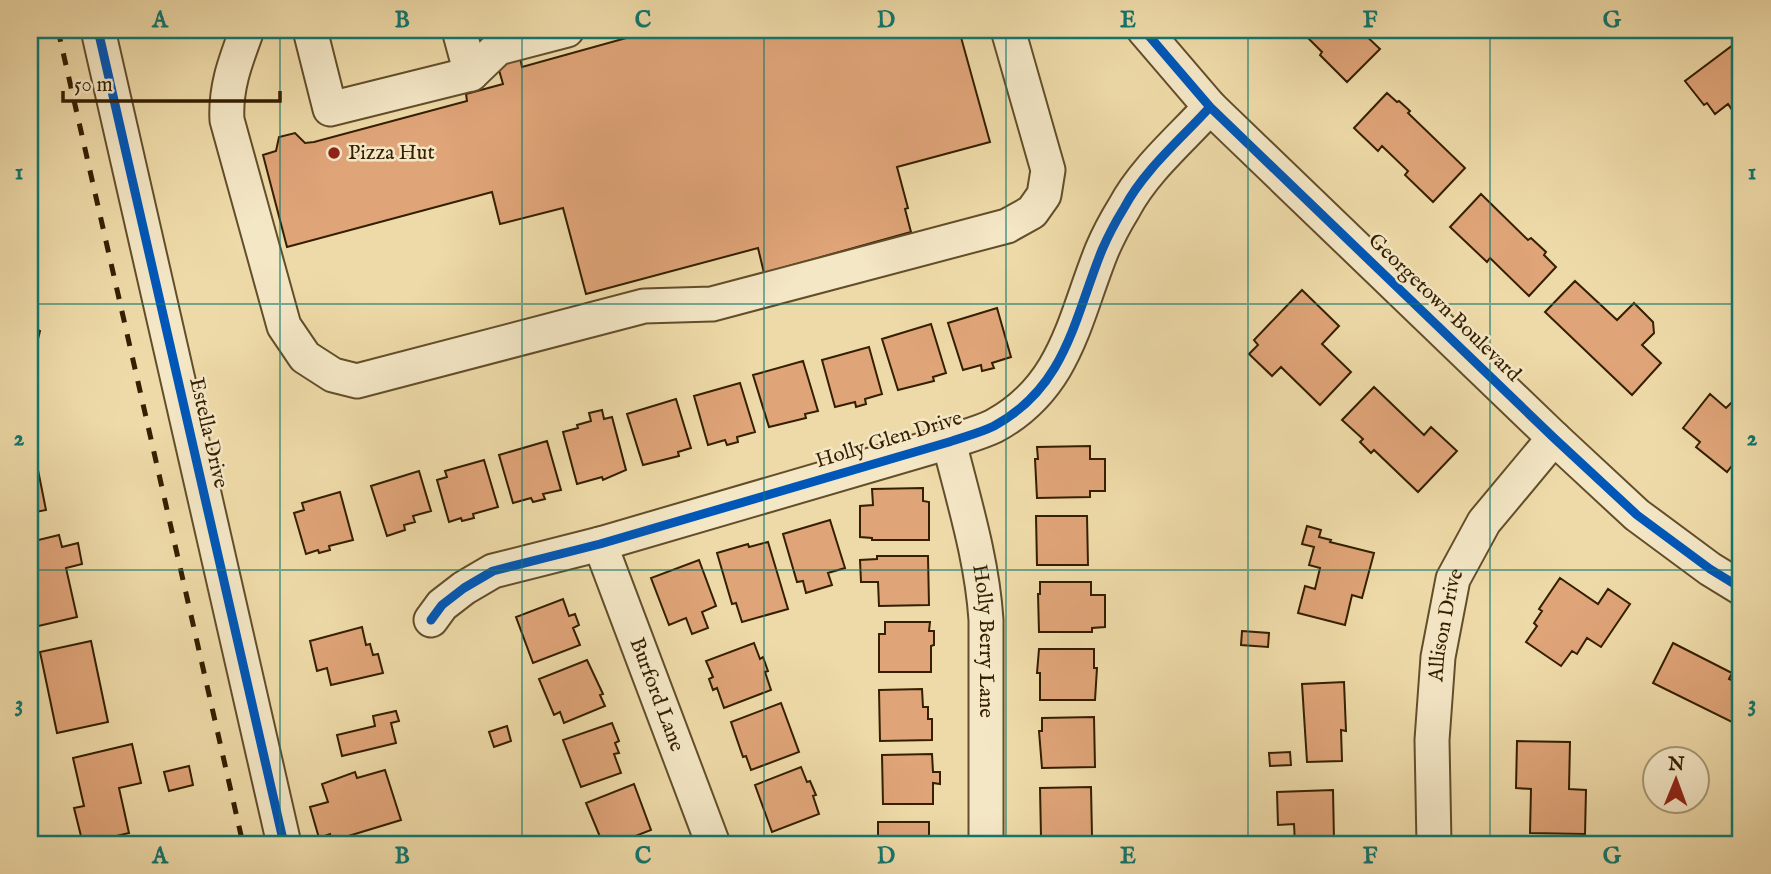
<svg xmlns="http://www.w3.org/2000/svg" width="1771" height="874" font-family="'IM FELL English',serif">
	<rect width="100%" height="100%" fill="#eedaa8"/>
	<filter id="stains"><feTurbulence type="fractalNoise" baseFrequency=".00286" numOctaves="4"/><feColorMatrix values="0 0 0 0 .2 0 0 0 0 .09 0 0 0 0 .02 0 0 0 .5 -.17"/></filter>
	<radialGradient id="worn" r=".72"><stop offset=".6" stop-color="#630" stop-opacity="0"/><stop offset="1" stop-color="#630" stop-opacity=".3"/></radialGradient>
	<path fill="#dfa478" stroke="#341f00" stroke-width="2" d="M655,30H959L990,142L897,167L908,208L905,209L911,232L764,273L758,248L586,294L563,208L500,224L492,192L287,247L263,155L276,151L279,137L295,133L305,143L314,142L467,101L466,94L503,84L497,63L520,57L522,67Z
		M1293,30H1360L1380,49L1347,82L1320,55L1322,52L1301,31L1298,34Z
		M1733,45L1741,56V123L1728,104L1715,114L1707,103L1704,105L1685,81Z
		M1387,93L1397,102L1399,101L1410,111L1408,113L1465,168L1433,202L1405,175L1408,171L1382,146L1378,151L1354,128Z
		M1481,194L1528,240L1531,238L1546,252L1544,255L1556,267L1529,296L1490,258L1487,262L1450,227Z
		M1575,281L1617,320L1634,303L1653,322L1654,333L1642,345L1661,363L1632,395L1545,312Z
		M1302,290L1339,326L1322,344L1351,372L1320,405L1281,367L1272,376L1249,354L1258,345L1254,340Z
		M997,308L1011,357L992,363L994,368L982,371L981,365L963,370L948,323Z
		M931,324L946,373L933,377L934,381L898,390L882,339Z
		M30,326L40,331L36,347L30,351Z
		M869,347L882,394L865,399L866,404L856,407L855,402L835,407L822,360Z
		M803,361L818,411L805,414L806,418L769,427L753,375Z
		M740,383L755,432L737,437L738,442L727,445L725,440L708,445L694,396Z
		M1374,387L1424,435L1431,427L1457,451L1418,492L1374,450L1371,453L1360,442L1363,439L1342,420Z
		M1710,394L1726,408L1732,402L1741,409V454L1727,472L1696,447L1700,442L1683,428Z
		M676,399L691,448L678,452L679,456L643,465L627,414Z
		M602,410L604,419L612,417L626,470L603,480L602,477L577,484L563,432L578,428L577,425L591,421L589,413Z
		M30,430L46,510L30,513Z
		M547,441L561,490L543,494L545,499L533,502L531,498L513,503L499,455Z
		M1090,446V459H1105V491H1090V497L1037,498L1035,459H1038L1037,447Z
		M484,460L498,507L473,514L474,518L462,521L461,518L449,522L437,480L447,477L445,471Z
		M419,471L431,511L413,516L415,522L404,525L405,530L387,536L371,486Z
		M923,488V501L929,502V540H872V538L860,537V506L873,505L872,489Z
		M340,492L353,540L329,546L330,550L319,553L318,550L306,554L294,513L304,510L302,503Z
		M1036,516H1087L1088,565H1037Z
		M830,520L845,568L828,573L832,585L806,593L803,581L797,582L783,534Z
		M1307,526L1321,530L1319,537L1331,540L1330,542L1374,553L1362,598L1352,595L1345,625L1298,613L1305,586L1315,589L1320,568L1309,565L1314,547L1302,544Z
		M59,535L62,547L78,543L82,564L66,568L77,617L34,627L30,607L32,592L30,582H32L30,570V542Z
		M768,542L788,609L742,622L736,603L732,604L717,553L748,544L749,547Z
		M877,556H928L929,605L879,606L878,582H861L860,560L877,559Z
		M699,560L716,606L702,612L708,628L692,634L686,618L669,625L651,578Z
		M1560,578L1598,604L1608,589L1630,604L1601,647L1587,638L1577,654L1572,651L1561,666L1526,642L1537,626L1534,623L1542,611L1539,609Z
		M1040,582H1091V595H1105V627L1092,628V632H1039L1038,594H1040Z
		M563,599L569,616L575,614L579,625L573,628L580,645L533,663L516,617Z
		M885,622H930L929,631H934V645L931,646V672H879V634H885Z
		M362,627L366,645L370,644L373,655L378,654L383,673L331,685L327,668L317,671L310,641Z
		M1242,631L1269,633L1268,647L1241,645Z
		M91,641L108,722L57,733L40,652Z
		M754,643L760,659L763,657L768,671L765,672L771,690L724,708L717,688L713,690L709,679L713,677L706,661Z
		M1673,643L1732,673L1729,679L1741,684V719L1738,725L1653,683Z
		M1039,649H1094V668H1097L1095,700H1040V673H1037Z
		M587,660L603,694L600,695L605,706L564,723L560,712L554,715L539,679Z
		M1344,682L1346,731L1341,730L1342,761L1307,762L1302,684Z
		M922,689L923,707H928V719H932V740L880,741L879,690Z
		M781,703L799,752L751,770L746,756L743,757L731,722Z
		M396,711L399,721L391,723L396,743L342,756L337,735L375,726L373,716Z
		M1094,717L1095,767L1042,768L1039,731H1042V718Z
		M612,723L619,741L615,743L619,753L614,754L621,773L581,787L563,740Z
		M507,726L511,741L494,747L489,732Z
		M1517,741L1570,742L1569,789L1586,790L1585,834L1530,833L1531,789L1516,788Z
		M132,744L141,783L119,788L129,833L83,844L74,808L84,806L73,758Z
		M1290,752L1291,765L1270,766L1269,753Z
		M932,754L933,772H940V784L933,783V804H883L882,755Z
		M189,766L193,785L169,791L164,772Z
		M801,767L807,782L810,781L816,795L813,796L819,814L772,832L755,785Z
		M385,770L401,820L332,841L330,834L319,838L310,807L328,802L322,784L355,772L357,778Z
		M634,784L651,830L615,844H603L586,803Z
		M1091,787L1092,836L1041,837L1040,788Z
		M1333,790L1334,841H1347V844H1295L1294,824L1278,825L1277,792Z
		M878,822H929V837H934V844H878Z"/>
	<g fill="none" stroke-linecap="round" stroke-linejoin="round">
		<g stroke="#624e2a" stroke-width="37">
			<g id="minor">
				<path d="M98,30L284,844"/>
				<path d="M247,30C236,60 225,87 227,120L284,326L305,357L333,375L357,381L644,306L712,304L1007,226L1032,212L1044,195L1048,170L1008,30"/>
				<path d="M310,30L330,109L471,74L498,48L567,30"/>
				<path d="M459,30L471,74"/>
				<path d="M1144,30L1210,107L1554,438L1637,515L1710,569L1741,588"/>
				<path id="s1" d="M949,442C964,502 982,559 986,620V844"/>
				<path id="s2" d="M600,544L713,844"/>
				<path d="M431,620L442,605L464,588L493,571L600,544L949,442C963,437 980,433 994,426C1066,387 1074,319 1102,250C1108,236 1116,221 1124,208C1144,170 1181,139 1210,107"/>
				<path id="s3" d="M1434,844L1432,740L1438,657L1453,579L1484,522L1554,438"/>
			</g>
		</g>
		<use href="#minor" stroke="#f4e7c6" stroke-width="33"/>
		<path stroke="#341f00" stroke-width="5" stroke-dasharray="12 12" stroke-linecap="butt" d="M58,30L243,844"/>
		<g stroke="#f4e7c6" stroke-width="13">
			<path id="cycleway" d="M98,30L284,844
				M1144,30L1210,107L1554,438L1637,515L1710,569L1741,588
				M431,620L442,605L464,588L493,571L600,544L949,442C963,437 980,433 994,426C1066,387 1074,319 1102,250C1108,236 1116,221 1124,208C1144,170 1181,139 1210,107"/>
		</g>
		<use href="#cycleway" stroke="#0057b8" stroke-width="9"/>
	</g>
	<path fill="none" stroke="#0f766e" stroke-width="2" stroke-opacity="0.55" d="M280,30V844M522,30V844M764,30V844M1006,30V844M1248,30V844M1490,30V844M30,304H1741M30,570H1741"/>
	<circle fill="#8f2418" stroke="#f4e7c6" stroke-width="2.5" cx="334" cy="153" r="7"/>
	<g text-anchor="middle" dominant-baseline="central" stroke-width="5" stroke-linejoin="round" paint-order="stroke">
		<g font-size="21" fill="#341f00" stroke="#f4e7c6" text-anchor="start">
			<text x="348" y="153">Pizza Hut</text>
		</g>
		<g font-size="21" fill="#341f00" stroke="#f4e7c6">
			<text transform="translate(1444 308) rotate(44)">Georgetown Boulevard</text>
			<text transform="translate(208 433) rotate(77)">Estella Drive</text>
			<text transform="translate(889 440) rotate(-17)">Holly Glen Drive</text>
			<text stroke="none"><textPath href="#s3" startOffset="220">Allison Drive</textPath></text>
			<text stroke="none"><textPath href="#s1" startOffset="203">Holly Berry Lane</textPath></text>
			<text stroke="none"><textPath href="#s2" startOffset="161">Burford Lane</textPath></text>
		</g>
	</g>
	<rect width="1771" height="874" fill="none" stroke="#eedaa8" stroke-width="77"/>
	<g transform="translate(1676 780) rotate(1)"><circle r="33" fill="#f4e7c6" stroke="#a79777" stroke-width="2"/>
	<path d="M0-5L12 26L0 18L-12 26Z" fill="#8f2418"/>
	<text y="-10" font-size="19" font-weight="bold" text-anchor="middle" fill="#341f00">N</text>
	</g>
	<path d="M63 91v10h217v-10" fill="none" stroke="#341f00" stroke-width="3.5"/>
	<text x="74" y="91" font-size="21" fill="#341f00" stroke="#f4e7c6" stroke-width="5" paint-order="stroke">50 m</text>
	<rect x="38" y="38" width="1694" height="798" fill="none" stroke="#0f766e" stroke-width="2.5"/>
	<g font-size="23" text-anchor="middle" font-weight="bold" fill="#0f766e">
		<text x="160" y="27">A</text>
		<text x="402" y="27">B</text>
		<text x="643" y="27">C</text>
		<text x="886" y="27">D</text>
		<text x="1128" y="27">E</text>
		<text x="1370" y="27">F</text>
		<text x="1612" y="27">G</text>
		<text x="19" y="179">1</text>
		<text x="1752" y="179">1</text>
		<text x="19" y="445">2</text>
		<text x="1752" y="445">2</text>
		<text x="19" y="711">3</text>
		<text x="1752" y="711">3</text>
		<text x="160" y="863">A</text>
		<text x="402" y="863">B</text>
		<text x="643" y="863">C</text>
		<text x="886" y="863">D</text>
		<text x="1128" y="863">E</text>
		<text x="1370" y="863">F</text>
		<text x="1612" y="863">G</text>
	</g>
	<rect width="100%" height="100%" filter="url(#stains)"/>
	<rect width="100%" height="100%" fill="url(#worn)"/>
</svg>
